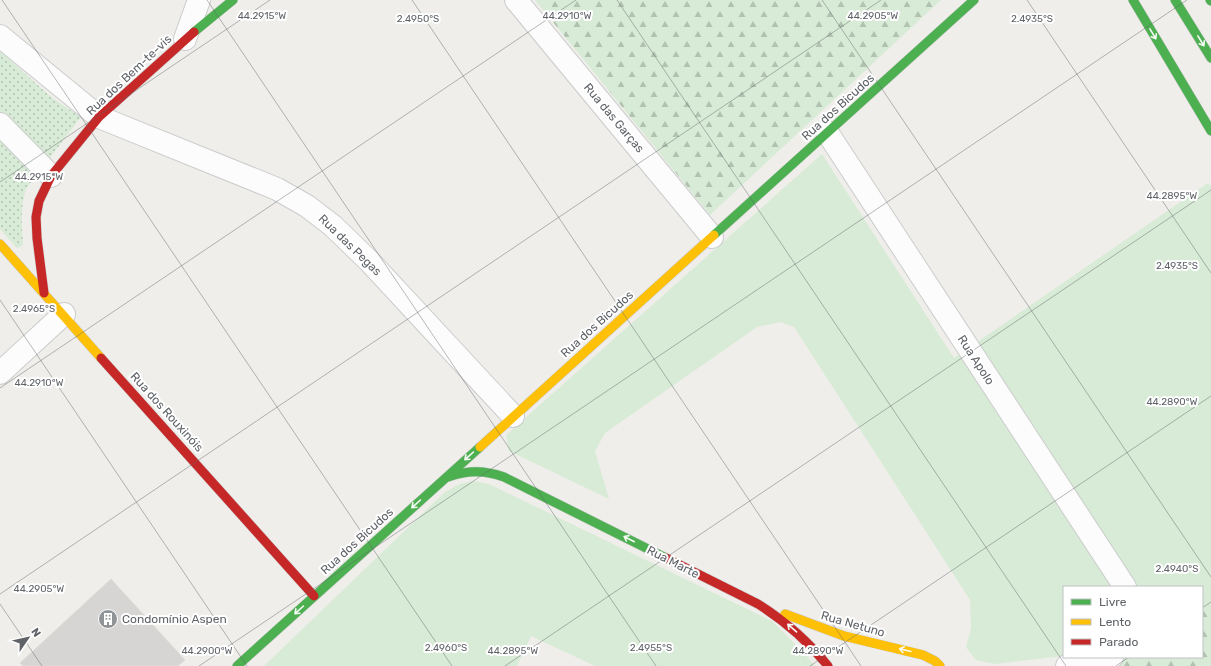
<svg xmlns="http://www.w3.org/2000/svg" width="1211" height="666" font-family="Rubik,sans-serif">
	<defs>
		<pattern id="forest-firs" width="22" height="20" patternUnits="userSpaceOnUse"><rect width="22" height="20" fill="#d8ebd6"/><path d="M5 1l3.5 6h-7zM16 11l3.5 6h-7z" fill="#b2c2b1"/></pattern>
		<pattern id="park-dots" width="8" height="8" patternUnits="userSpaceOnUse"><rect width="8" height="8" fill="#d8ebd6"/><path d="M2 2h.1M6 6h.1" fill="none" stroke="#b2c2b1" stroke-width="1.8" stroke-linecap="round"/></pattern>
	</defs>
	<rect width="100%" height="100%" fill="#efeeea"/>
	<path fill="#d8ebd6" d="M822,154L954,358L1208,183L1211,187V600L1202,606V587H1064V656L995,664L976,660L966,647L971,628L970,600L794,327L780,322L757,327L605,433L595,451L609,499L509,451L506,435Z
		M474,481L489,484L772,621L805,654L815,666H595L531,636L517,666H264L445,492L460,484Z"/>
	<path fill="url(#forest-firs)" d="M535,0H941L710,215Z
		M1211,600V666H1110L1124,657H1202V606Z"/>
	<path fill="url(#park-dots)" d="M0,51L52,98L81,117L26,189C20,207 22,225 23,244L20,247L17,248L0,229Z"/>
	<path fill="#d6d5d3" stroke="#deddd9" d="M111,579L185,660L178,666H23L20,663Z"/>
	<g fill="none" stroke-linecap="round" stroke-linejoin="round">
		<g stroke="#cbcccc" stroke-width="24">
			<path id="street" d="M516,0L712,237
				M0,36L99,117L277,189L307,206L333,226L370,262L513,416
				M185,39L199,0
				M0,124L51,176
				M827,132L1125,587
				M0,373L64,314
				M1067,666L1099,662L1112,657"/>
		</g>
		<g stroke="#cacacb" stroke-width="10">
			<path id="fast" d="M1133,0L1211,131
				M1175,0L1211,58
				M1210,0L1211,1
				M194,32L233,0
				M714,235L974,0
				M448,477C468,470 484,470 504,477L666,558
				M237,666L480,447"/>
		</g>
		<g stroke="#cacacb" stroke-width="10">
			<path id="slow" d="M0,244L101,358
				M480,447L714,235
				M785,614L844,636L923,655L935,661L940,666"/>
		</g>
		<g stroke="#cacacb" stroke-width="10">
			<path id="jam" d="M44,293L37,238L36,217L39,201L51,176L99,117L194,32
				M101,358L314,596
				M666,558L758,604C785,621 808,641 828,666"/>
		</g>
		<use href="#street" stroke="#fdfcfc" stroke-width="22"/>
		<use href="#fast" stroke="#4caf50" stroke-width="9"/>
		<use href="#slow" stroke="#ffc107" stroke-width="9"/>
		<use href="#jam" stroke="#c62828" stroke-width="9"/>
	</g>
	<defs><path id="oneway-shaft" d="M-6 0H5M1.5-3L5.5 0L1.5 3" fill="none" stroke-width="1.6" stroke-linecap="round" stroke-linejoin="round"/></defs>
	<g stroke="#f6fbf6">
		<use href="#oneway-shaft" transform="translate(1153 34) rotate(59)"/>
		<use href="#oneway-shaft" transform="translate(1201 41) rotate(58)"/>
		<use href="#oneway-shaft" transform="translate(469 456) rotate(138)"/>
		<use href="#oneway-shaft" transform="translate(416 504) rotate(138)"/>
		<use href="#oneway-shaft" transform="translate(629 539) rotate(-153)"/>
		<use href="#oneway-shaft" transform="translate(299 610) rotate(138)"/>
		<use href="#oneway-shaft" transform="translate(792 628) rotate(-139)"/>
		<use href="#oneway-shaft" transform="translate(905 650) rotate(-166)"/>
	</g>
	<path fill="none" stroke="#5f6368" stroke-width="1" stroke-opacity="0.45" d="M2,0L452,666M207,0L656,666M412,0L861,666M617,0L1066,666M822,0L1211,577M1027,0L1211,273M0,182L270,0M0,300L247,666M0,388L576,0M0,594L881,0M0,604L42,666M1202,608L1211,602M199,666L1187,0M505,666L1211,190M810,666L1211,396M1116,666L1129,657"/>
	<defs>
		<g id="building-disc" transform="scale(1)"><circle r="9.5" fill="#919496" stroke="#fff"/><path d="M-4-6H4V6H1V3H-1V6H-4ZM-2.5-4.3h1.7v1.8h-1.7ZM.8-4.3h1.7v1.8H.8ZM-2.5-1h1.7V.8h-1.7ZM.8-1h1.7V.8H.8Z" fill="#fff"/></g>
	</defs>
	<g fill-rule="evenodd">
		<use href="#building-disc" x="108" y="619"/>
	</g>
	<g text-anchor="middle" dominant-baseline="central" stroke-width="4" stroke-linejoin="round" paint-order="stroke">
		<g font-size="12" fill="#5f6368" stroke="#fff">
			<text transform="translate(129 75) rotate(-43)">Rua dos Bem-te-vis</text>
			<text transform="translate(838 107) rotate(-42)">Rua dos Bicudos</text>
			<text transform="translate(614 118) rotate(50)">Rua das Garças</text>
			<text transform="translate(350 245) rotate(44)">Rua das Pegas</text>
			<text transform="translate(597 324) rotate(-42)">Rua dos Bicudos</text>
			<text transform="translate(976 360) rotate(57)">Rua Apolo</text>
			<text transform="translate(167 412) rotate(48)">Rua dos Rouxinóis</text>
			<text transform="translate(357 541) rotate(-42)">Rua dos Bicudos</text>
			<text transform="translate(673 562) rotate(27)">Rua Marte</text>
			<text transform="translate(853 624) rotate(16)">Rua Netuno</text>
		</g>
		<g font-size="12" fill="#5f6368" stroke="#fff" text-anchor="start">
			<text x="122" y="619">Condomínio Aspen</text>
		</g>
	</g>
	<g font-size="10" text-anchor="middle" fill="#5f6368" stroke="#fff" stroke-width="4" stroke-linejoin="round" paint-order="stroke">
		<text x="567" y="19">44.2910°W</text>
		<text x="262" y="19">44.2915°W</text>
		<text x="873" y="19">44.2905°W</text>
		<text x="418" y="22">2.4950°S</text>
		<text x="1032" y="22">2.4935°S</text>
		<text x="39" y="180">44.2915°W</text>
		<text x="1172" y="199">44.2895°W</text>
		<text x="1177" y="269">2.4935°S</text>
		<text x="34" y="312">2.4965°S</text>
		<text x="39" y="386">44.2910°W</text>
		<text x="1172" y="405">44.2890°W</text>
		<text x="1177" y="572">2.4940°S</text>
		<text x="39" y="592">44.2905°W</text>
		<text x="446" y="651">2.4960°S</text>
		<text x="651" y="651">2.4955°S</text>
		<text x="207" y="654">44.2900°W</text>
		<text x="513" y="654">44.2895°W</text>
		<text x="818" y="654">44.2890°W</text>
	</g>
	<rect x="1063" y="586" width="140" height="72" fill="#ffffff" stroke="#bfc1c3"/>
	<rect x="1071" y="599" width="20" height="6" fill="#4caf50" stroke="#bfc1c3"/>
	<text x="1099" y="606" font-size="12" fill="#5f6368">Livre</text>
	<rect x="1071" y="619" width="20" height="6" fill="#ffc107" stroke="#bfc1c3"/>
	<text x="1099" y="626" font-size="12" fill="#5f6368">Lento</text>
	<rect x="1071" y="639" width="20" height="6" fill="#c62828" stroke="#bfc1c3"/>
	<text x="1099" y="646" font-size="12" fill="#5f6368">Parado</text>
	<g transform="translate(28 638) rotate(56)" stroke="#ffffff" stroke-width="3" paint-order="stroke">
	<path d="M0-3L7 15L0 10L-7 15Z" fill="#5f6368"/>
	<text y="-6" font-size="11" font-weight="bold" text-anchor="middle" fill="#5f6368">N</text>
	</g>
</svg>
